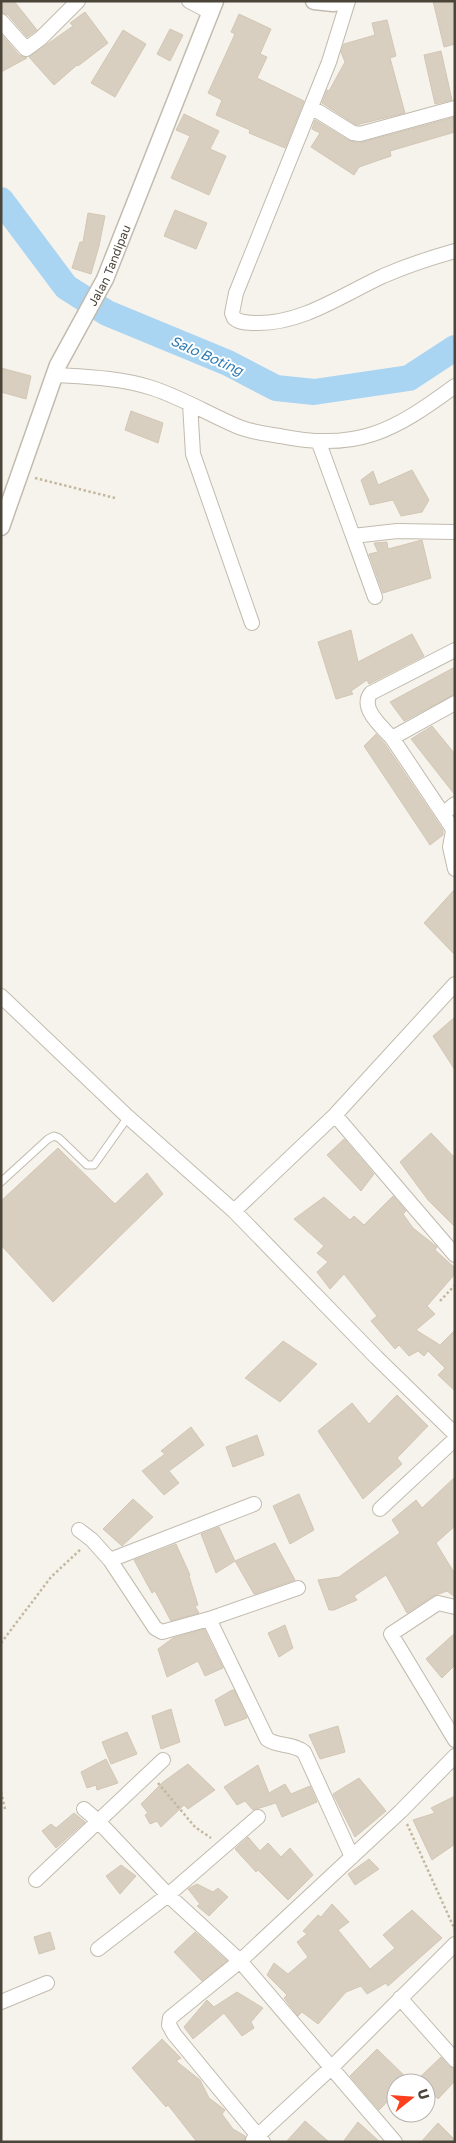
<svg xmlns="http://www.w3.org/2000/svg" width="456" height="2143" font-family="'Golos Text',sans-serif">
	<rect width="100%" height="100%" fill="#f6f3ec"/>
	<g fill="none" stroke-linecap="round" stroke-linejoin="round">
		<path stroke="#a9d4f2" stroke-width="26" d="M1,200L66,287L107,313L228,363L276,388L314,392L409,378L455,348"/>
	</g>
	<path fill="#d8cfc1" stroke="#d3c7b4" d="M1,1H14L37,30L27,37L8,15L1,12Z
		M433,1H455V44L444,47Z
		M85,12L108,43L78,66L77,65L54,85L29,57L73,26L70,23Z
		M239,14L271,29L260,54L267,57L257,78L304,101L285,148L249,133L250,130L216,115L222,100L208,93L235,34L231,32Z
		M387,20L396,56L390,58L405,113L356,125L322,103L327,90L329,91L345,62L341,52L344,44L375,35L372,23Z
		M170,29L183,35L170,61L157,54Z
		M123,30L146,44L115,97L91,83Z
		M1,34L19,55L27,58L1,72Z
		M441,51L452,100L435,104L424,55Z
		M184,114L219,131L210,149L226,156L209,195L171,178L190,136L176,130Z
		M455,117V132L390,151L391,156L359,167L354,175L311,147L320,133L312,129L315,120L348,140L359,143Z
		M175,210L207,223L196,249L164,236Z
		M88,213L105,216L99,246L91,274L72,268L80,242H83Z
		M1,368L31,376L26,399L1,392Z
		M131,411L163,423L158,443L125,430Z
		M412,470L429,500L422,512L401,516L393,500L370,505L361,480L373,471L378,485Z
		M422,540L431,578L383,593L369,554L378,552L374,543L387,542L388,549Z
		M351,630L358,662L412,634L424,656L369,684L367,680L351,691L353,694L336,699L318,642Z
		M455,667V694L404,721L390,702Z
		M432,726L455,754V795L411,739Z
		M376,734L385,744L443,830V835L430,845L364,746Z
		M455,889V955L424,923Z
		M455,1017V1070L433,1036Z
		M431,1133L455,1158V1227L428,1200L400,1162Z
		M344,1139L374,1174L361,1191L327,1155Z
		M58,1148L115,1204L147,1173L163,1194L53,1302L1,1245V1201Z
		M393,1196L406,1211L403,1214L413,1228L437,1247L435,1250L455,1268V1274L427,1306L435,1314L416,1330L440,1345L455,1330V1391L438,1375L445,1368L428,1351L424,1356L418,1351L409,1356L399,1345L395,1349L371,1321L377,1316L344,1274L330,1289L317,1272L328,1262L317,1253L324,1246L294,1219L324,1197L350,1220L354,1216L364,1225Z
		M283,1341L317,1364L280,1402L245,1378Z
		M397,1395L428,1426L397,1458L402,1464L363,1499L318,1431L352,1403L369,1424Z
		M191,1427L204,1445L169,1471L179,1483L164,1495L142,1471L165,1454L161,1451Z
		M257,1435L264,1455L233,1467L226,1447Z
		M455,1477V1526L436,1543L455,1574V1597L447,1591L433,1596L407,1613L386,1575L354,1596L357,1600L334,1610H329L318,1580L339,1577L400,1533L392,1520L416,1500L422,1508Z
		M299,1494L314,1530L290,1544L273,1506Z
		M133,1499L153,1517L122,1546L103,1529Z
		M219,1527L235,1561L216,1573L201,1534Z
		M275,1543L295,1580L254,1594L235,1561Z
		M176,1544L190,1575L189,1576L198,1605L195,1606L199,1613L171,1621L155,1591L152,1593L134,1560Z
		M285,1625L293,1648L279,1657L268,1633Z
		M204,1629L223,1668L205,1676L198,1661L167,1677L158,1649L173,1638Z
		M455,1633V1665L442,1678L426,1659Z
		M232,1690H234L247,1718L225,1726L215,1700Z
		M171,1709L180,1742L161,1749L152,1716Z
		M338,1726L345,1752L320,1759L309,1735Z
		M127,1732L137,1754L111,1764L102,1742Z
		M106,1759L118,1783L97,1790L96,1785L87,1788L81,1772Z
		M188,1764L215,1790L188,1809L184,1805L161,1827L157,1821L150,1824L145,1815L148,1813L141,1804L163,1782Z
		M258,1765L269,1793L285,1784L291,1794L310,1786L317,1802L282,1817L276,1803L253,1810L245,1801L237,1805L224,1787Z
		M359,1778L386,1811L355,1837L333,1794Z
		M455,1796V1844L432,1860L413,1820L435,1813L431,1808Z
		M74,1813L85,1822L56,1848L42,1831L51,1824L56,1828Z
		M248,1837L260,1851L268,1843L281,1857L290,1848L313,1875L288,1900L258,1870L256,1872L235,1849Z
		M369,1859L379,1869L355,1885L348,1874Z
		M121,1865L136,1876L120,1894L106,1876Z
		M197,1884L213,1892L218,1888L228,1897L209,1916L197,1906L200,1904L188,1889Z
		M332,1904L349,1922L338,1930L370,1969L395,1948L383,1935L412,1910L442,1938L388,1986L386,1983L367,1994L361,1986L346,1992L318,2024L302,2012L298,2016L284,1998L287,1995L267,1975L274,1963L288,1974L308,1957L297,1942L307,1934L303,1931L318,1915L321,1917Z
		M50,1932L55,1949L39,1954L34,1937Z
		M195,1932L227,1961L202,1981L174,1952Z
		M237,1992L263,2008L251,2022L254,2028L242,2036L224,2013L193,2039L184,2027L207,2000L214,2007Z
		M162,2039L181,2058L176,2061L200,2080L209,2098L225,2110L222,2114L233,2129L245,2136L244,2142H197L168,2105L166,2107L132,2068Z
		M377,2049L412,2083H396V2093L379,2110L350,2076Z
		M441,2057L449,2066L455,2069V2081L438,2099L426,2087V2083H422L418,2079Z
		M305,2121L329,2142H286Z
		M358,2122L380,2142H343Z
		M438,2123L455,2140V2142H421Z"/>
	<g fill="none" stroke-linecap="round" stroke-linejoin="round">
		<g stroke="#c2bbae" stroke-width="9">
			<path id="service" d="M1,1182L48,1139L54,1136L59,1138L87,1165H94L128,1117"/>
		</g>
		<g stroke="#c2bbae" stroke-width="16">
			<path id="minor" d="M189,1L210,12
				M348,1L329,62L236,293L232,313L234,318C240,323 248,323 256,323C302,324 342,295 383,276C406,266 430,258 455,251
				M1,21L26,49L41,38L78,1
				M311,107L353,133L360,134L455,108
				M55,375C88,377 121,378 152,388C183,398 210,415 239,427C252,432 266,434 280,436C357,452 394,431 455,386
				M190,404L193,454L252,623
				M319,443L353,536L397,531L455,532
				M353,536L375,597
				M455,703L392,738L451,826L453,831L450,847L455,869
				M392,738C382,727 359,708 371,693L455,650
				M443,814L455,804
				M1,996L128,1117L234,1211L376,1357L455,1434
				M335,1115L455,1255
				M234,1211L335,1115L455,984
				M254,1504L110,1560L155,1628L162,1632L209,1619L298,1588
				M380,1509L455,1439
				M79,1530L92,1540L110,1560
				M455,1607L438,1603L391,1634L455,1740
				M209,1619L267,1739C278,1747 293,1743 304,1752L352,1857
				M84,1809L97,1820L168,1895L240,1961L170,2018L169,2025L174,2034L263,2142
				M36,1880L163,1760
				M98,1949L168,1895L258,1817
				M400,1998L455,2060
				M1,2002L47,1983
				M253,2140L332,2067L455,1944
				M395,2142L240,1961L401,1811L455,1756"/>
		</g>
		<g stroke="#c2bbae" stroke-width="19">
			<g id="tertiary">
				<path d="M314,1L333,3L346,1"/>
				<path id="s1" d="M1,527L58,365L105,279L215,1"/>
			</g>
		</g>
		<path stroke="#c4b79f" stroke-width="2.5" stroke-dasharray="2.5 2.5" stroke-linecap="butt" d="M35,478L115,498
			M440,1301L455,1285
			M1,1643L51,1577L81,1549
			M158,1783L195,1827L211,1838
			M1,1792L5,1809
			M407,1824L455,1930"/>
		<use href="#service" stroke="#fff" stroke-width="7"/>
		<use href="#minor" stroke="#fff" stroke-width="14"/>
		<use href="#tertiary" stroke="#fff" stroke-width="16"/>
	</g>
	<g text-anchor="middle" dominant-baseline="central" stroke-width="4" stroke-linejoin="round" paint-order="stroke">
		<g font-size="12" fill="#4b4439" stroke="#fff">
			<text stroke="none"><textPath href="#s1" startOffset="284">Jalan Tandipau</textPath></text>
		</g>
		<g font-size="14" font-style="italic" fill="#2e7ab2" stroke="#fff">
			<text transform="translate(207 355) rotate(24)">Salo Boting</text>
		</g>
	</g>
	<rect width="456" height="2143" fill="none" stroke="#4b4439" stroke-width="5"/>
	<g transform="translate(411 2098) rotate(73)"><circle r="24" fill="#ffffff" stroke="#b7b4b0"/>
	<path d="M0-4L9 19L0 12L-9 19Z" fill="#fc3f1d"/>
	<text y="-8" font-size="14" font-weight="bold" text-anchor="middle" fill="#4b4439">U</text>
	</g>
</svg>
